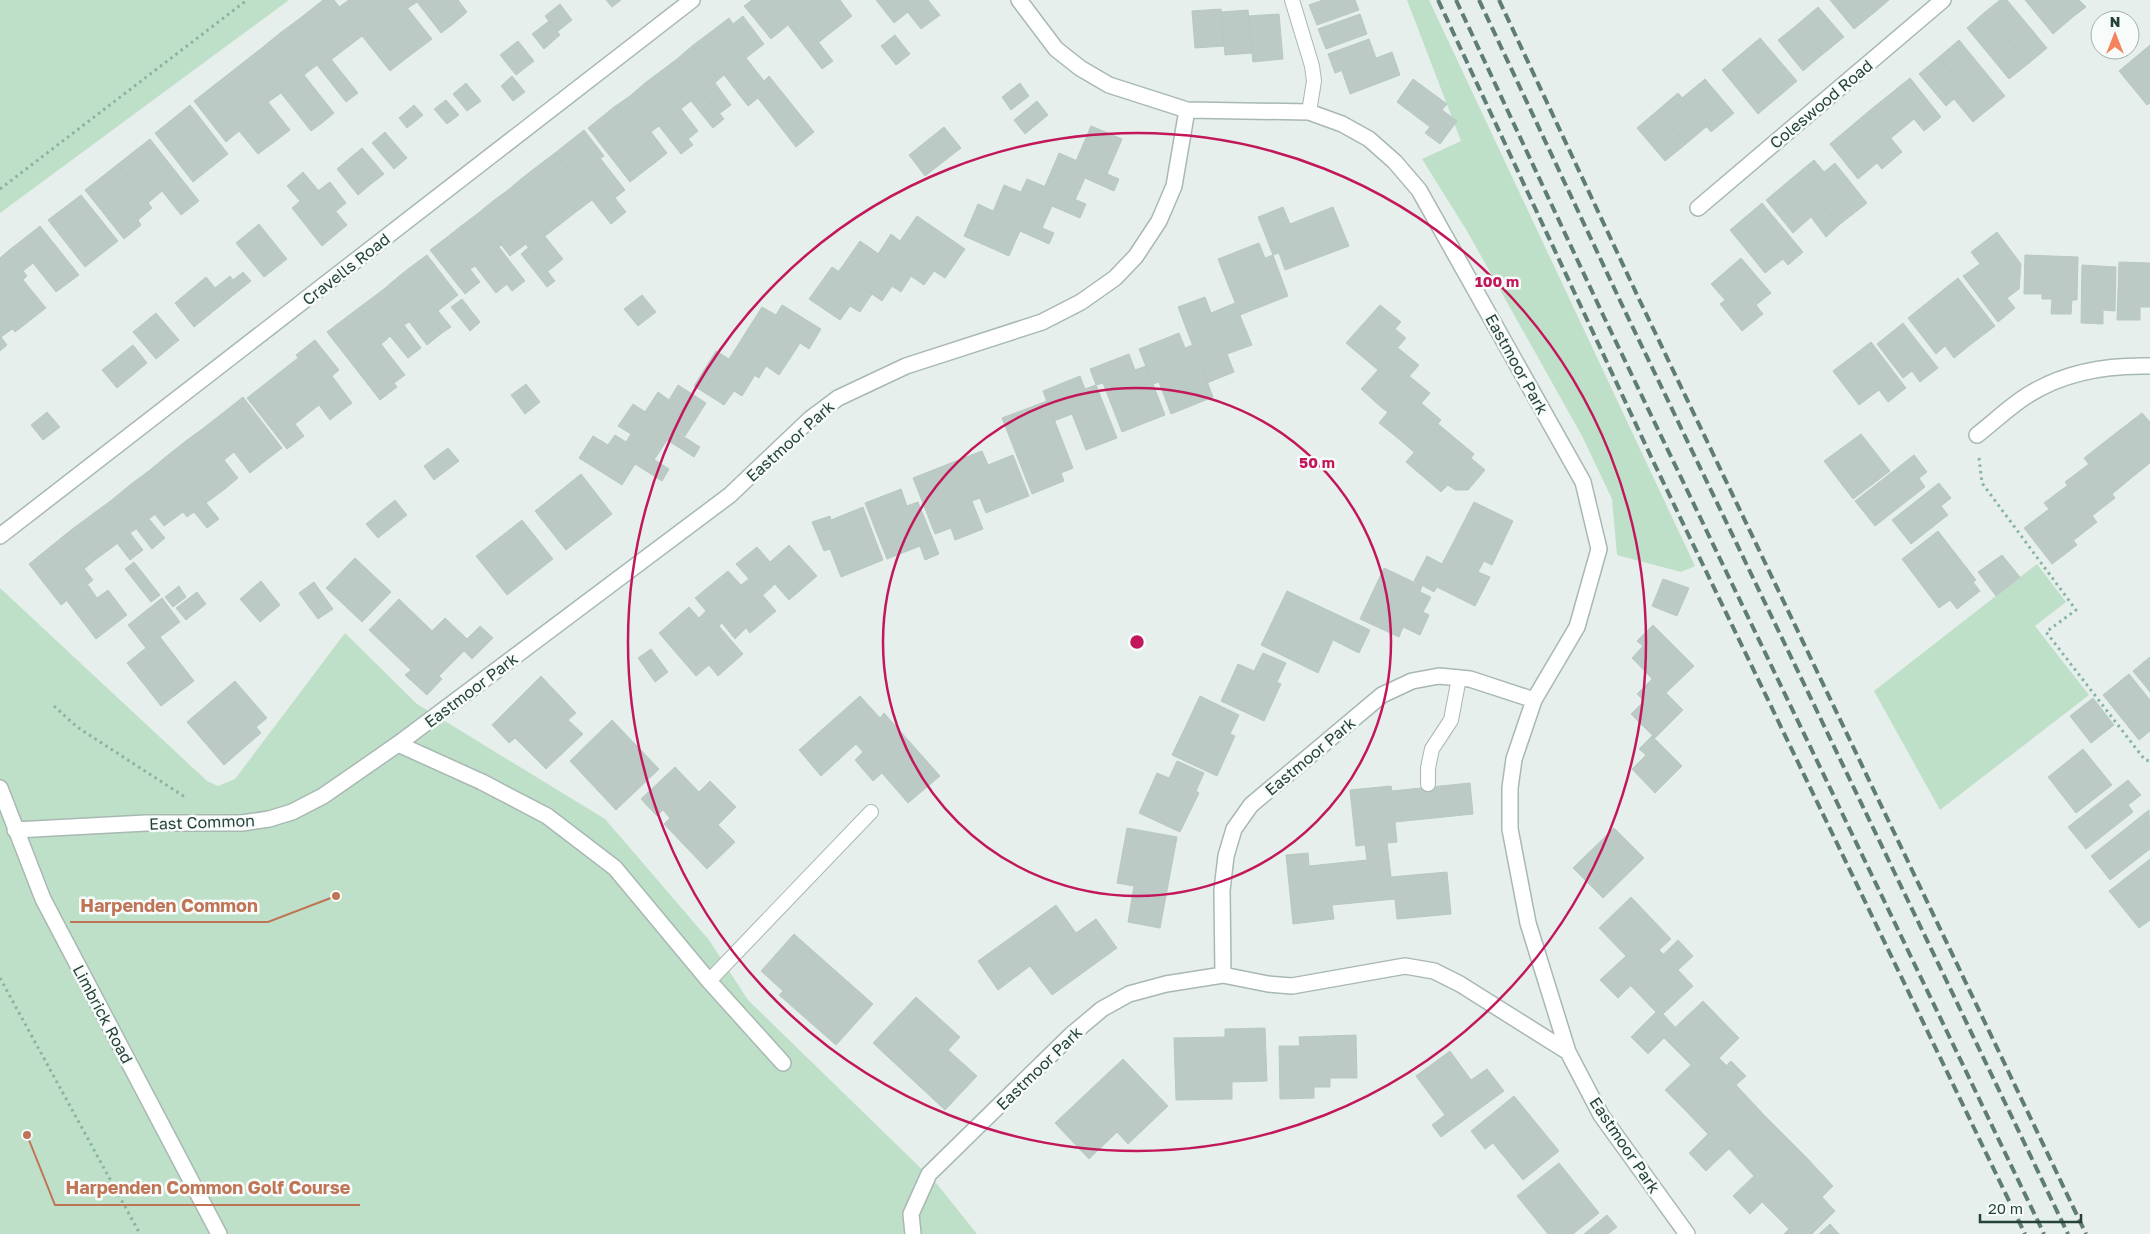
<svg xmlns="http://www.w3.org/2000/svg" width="2150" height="1234" font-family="'Golos Text',sans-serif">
	<rect width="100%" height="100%" fill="#e6efeb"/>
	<path fill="#bfe0c8" d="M0,0H289L0,213Z
		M1407,0H1429L1695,566L1681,572L1617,555L1612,499L1582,436L1467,231L1422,159L1461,141Z
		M2037,564L2066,602L2035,626L2089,695L1940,810L1874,691Z
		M0,588L207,781L218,786L235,779L345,633L417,704L605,819L709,940L748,1000L937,1184L977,1234H0Z"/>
	<path fill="#bbcac4" stroke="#b8c9c2" d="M323,0H334L362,36L332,59L299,19Z
		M349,0H369L412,54L390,71L339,7Z
		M369,0H401L432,39L412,54Z
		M401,0H434L453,24L441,33L417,2L408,8Z
		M434,0H458L467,12L453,24Z
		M606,0H621L612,7Z
		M752,0H786L833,61L822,69L788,25L771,39L744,6Z
		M786,0H840L852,16L819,42Z
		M876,0H898L908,12L894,23Z
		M898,0H928L940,15L921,29Z
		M1323,0H1355L1359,10L1317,25L1309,5Z
		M1830,0H1865L1875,12L1854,29Z
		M1865,0H1889L1875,12Z
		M2000,0H2007L2047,48L2028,64L1985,12Z
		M2025,0H2061L2074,16L2053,34Z
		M2061,0H2079L2086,7L2074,16Z
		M560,4L572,20L557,32L545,16Z
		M1818,7L1844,37L1823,54L1798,24Z
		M1221,9L1224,46L1195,48L1192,11Z
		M1248,10L1252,53L1225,55L1221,12Z
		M1985,12L2028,64L2009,79L1967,28Z
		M1279,14L1283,59L1253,62L1248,16Z
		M1360,14L1367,34L1326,49L1318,29Z
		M743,16L764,44L746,58L764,81L769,76L814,132L796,147L708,34L729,18L733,24Z
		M299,19L358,93L346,102L317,65L309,71L280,33Z
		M549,21L560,35L544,49L532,34Z
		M1798,24L1823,54L1803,71L1778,40Z
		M280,33L309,71L304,75L334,113L322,123L263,47Z
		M708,34L758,98L748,106L724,75L718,80L692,46Z
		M895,35L910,54L896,65L881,46Z
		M1760,38L1797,81L1777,98L1741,54Z
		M1369,39L1376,58L1335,73L1328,54Z
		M1959,40L2005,96L1985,112L1939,57Z
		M518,41L534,61L516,75L500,55Z
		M2150,45V103L2147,105L2119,71Z
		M692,46L718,80L715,83L731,105L719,114L677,59Z
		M263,47L322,123L311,131L281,93L274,98L245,61Z
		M1392,52L1400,75L1350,94L1342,71Z
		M1741,54L1777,98L1758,114L1722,70Z
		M1939,57L1985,112L1973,122L1954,99L1946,106L1919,74Z
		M677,59L724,119L713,128L691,101L687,104L661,71Z
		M245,61L274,98L268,102L290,130L277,140L226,76Z
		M661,71L687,104L681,109L698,131L688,139L645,83Z
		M226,76L277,140L258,154L239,131L226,142L194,101Z
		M512,76L525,92L513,101L501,86Z
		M1910,78L1941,117L1924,131L1914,119L1891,138L1869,111Z
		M1413,79L1447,104L1442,110L1457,121L1440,144L1425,133L1430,127L1397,102Z
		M1705,79L1734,113L1711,132L1682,98Z
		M466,83L481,101L467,111L453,94Z
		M645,83L693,145L681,154L659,126L656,128L630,96Z
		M1020,83L1029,96L1011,110L1002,97Z
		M1678,93L1706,127L1686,144L1658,110Z
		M630,96L656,128L651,132L667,153L656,162L614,107Z
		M446,100L459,115L447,124L434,109Z
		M1037,101L1048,115L1025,134L1014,120Z
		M190,105L228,154L193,182L155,133Z
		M414,105L423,115L407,128L399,118Z
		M614,107L656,162L630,182L588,128Z
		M1658,110L1686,144L1665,161L1637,128Z
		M1869,111L1902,152L1882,169L1877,163L1858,179L1830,144Z
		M1091,126L1122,139L1107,174L1076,161Z
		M944,127L961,148L925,176L909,155Z
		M584,130L604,156L600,158L625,190L615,198L626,212L611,224L555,153Z
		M385,132L407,158L394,169L372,143Z
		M150,139L199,201L181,215L162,191L148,203L118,164Z
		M362,148L384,174L371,184L350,158Z
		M555,153L592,200L576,212L539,165Z
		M1059,153L1119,179L1114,191L1085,178L1075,200L1045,186Z
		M350,158L371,184L358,195L337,169Z
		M1814,160L1824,172L1835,163L1867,203L1839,225L1797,174Z
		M118,164L152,208L138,220L141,225L124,239L85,190Z
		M539,165L576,212L558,226L521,179Z
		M303,172L347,225L322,246L292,208L300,201L287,186Z
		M1797,174L1839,225L1826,237L1811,217L1793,233L1766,200Z
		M521,179L558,226L545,236L508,190Z
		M1027,179L1086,204L1080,218L1052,206L1042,228L995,207L1004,185L1021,192Z
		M330,182L346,203L335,212L318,191Z
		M508,190L563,259L547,272L493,201Z
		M81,195L118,241L85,267L48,220Z
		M493,201L526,244L510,256L477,214Z
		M1762,203L1803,252L1788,265L1783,259L1765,273L1730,230Z
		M978,204L993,211L995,207L1054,233L1049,244L1020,231L1009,256L964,236Z
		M1283,207L1290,224L1333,207L1349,246L1285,270L1279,253L1273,255L1258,217Z
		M477,214L501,245L499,247L525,281L512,291L461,226Z
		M917,216L965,249L945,278L934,271L924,285L878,254L891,234L900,241Z
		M259,224L287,259L264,277L236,243Z
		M40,226L79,275L56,292L33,263L23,271L8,251Z
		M461,226L507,284L496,293L475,266L470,269L446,238Z
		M1997,232L2021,264L2019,289L2007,298L2015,308L1998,322L1963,276L1980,264L1971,252Z
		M446,238L480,282L465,294L430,250Z
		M860,241L911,276L901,292L892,286L882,301L839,271Z
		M1259,243L1265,258L1273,255L1288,296L1240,315L1218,259Z
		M529,247L555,281L547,287L521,254Z
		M8,251L27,276L23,280L46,308L15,332L0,313V258Z
		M427,255L458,295L444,306L412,266Z
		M2025,255L2078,257L2077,300H2072L2071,314H2051L2052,299H2042V294H2024Z
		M1741,258L1771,293L1756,305L1763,314L1742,331L1720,304L1725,300L1711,284Z
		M2119,262L2150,263V307H2140V320H2117Z
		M2082,265L2116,267L2115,311L2103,310V324L2081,323Z
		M412,266L444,306L438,311L451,327L442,333L398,277Z
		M832,267L872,294L860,312L850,306L840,320L809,299Z
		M243,272L251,281L226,301L215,288L230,276L233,280Z
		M206,277L226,301L194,327L175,303Z
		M398,277L442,333L427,345L384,289Z
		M1958,278L1995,326L1970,345L1933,298Z
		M384,289L409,322L404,325L421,348L408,358L390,336L386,340L360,307Z
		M642,295L656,312L638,326L624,309Z
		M1205,297L1211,313L1235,303L1252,345L1227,354L1234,372L1207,383L1178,307Z
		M1933,298L1970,345L1954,358L1945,346L1936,354L1908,318Z
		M462,299L480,322L470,331L451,307Z
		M782,305L821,329L809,349L800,343L791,357L748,329L762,307L776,315Z
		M1380,305L1401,322L1395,329L1406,338L1378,370L1346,343Z
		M360,307L386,340L381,344L405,375L394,383L344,319Z
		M0,313L12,329L1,337L7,345L0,351Z
		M156,313L179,340L156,359L133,332Z
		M344,319L397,387L380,400L327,332Z
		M1903,323L1938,368L1920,382L1912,371L1903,378L1877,344Z
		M748,329L791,357L779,375L766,366L759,378L729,359Z
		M1179,333L1185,348L1193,345L1213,397L1171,414L1159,382L1153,384L1139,349Z
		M315,340L339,370L332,376L352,403L340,412L296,355Z
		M1871,342L1906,388L1888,402L1879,390L1859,405L1833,371Z
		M133,345L147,363L117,388L102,370Z
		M1398,348L1419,365L1382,408L1361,389Z
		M716,351L755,375L742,396L734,391L724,405L694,386Z
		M1129,354L1135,370L1146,366L1165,415L1122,432L1103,383L1096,385L1090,369Z
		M298,358L340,412L330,420L319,405L295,424L304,436L287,449L247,398Z
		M1080,376L1085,389L1096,385L1117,438L1086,450L1072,414L1054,421L1043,391Z
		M1409,376L1430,393L1394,435L1379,423L1388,412L1382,408Z
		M526,384L540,402L525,414L511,395Z
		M678,385L706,403L685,436L645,412L658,392L669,400Z
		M243,397L282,448L264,462L224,412Z
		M1047,401L1073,468L1061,473L1064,481L1032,494L1002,418Z
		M1421,403L1441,420L1414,452L1394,435Z
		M633,404L700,447L694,457L667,440L654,460L626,442L631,434L618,426Z
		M47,412L60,427L43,440L31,425Z
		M224,412L264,462L250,473L234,452L224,460L201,430Z
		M2142,413L2150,422V463L2135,475L2107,440Z
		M1438,424L1474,454L1471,458L1485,470L1468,490H1455L1448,485L1441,492L1406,462Z
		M201,430L238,478L225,489L187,440Z
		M1861,434L1890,471L1853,499L1824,461Z
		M615,435L669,469L662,481L635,464L622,485L579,458L593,436L608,445Z
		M187,440L225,489L206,503L168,455Z
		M2107,440L2135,475L2112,494L2084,458Z
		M448,448L459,461L434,480L424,466Z
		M982,451L988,465L1013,455L1029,496L986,513L980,498L972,501L956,461Z
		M168,455L219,519L207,528L194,512L187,517L150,470Z
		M1914,455L1927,472L1919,478L1925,487L1875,526L1855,501Z
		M956,461L983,529L955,540L951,528L935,534L913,478Z
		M2089,464L2115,498L2092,516L2065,482Z
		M150,470L183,512L164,526L131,484Z
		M581,474L612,514L566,550L535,511Z
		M1939,483L1951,498L1941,506L1948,515L1911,544L1892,520Z
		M131,484L155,514L149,519L165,538L152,549L113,499Z
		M2068,485L2097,522L2074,540L2044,503Z
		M901,489L907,506L918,502L939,554L925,560L920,546L887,559L865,503Z
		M113,499L136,529L130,533L143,550L130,560L94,513Z
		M395,500L407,515L378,538L366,524Z
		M1474,502L1513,521L1492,565L1452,545Z
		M863,507L883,560L841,577L830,549L824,551L812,522L830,516L831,520Z
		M2049,509L2077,545L2052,564L2024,528Z
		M94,513L118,543L95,560L71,530Z
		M522,520L553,559L507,595L476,556Z
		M71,530L95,560L84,569L75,557L43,582L29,564Z
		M1938,531L1976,580L1973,582L1980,591L1957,609L1950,600L1939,608L1902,559Z
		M789,545L817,576L789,600L775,584L763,595L736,564L757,547L770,562Z
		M1452,545L1484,561L1478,572L1490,577L1475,606L1437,587L1434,592L1414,581L1427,556L1442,564Z
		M2002,555L2020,577L1996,596L1978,572Z
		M75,557L93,580L61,605L43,582Z
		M355,558L391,592L362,622L326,588Z
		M134,562L160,595L151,602L125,569Z
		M1384,568L1422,586L1420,592L1431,597L1423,612L1429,615L1420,635L1403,627L1399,637L1360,619Z
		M728,571L741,585L749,579L776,611L750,633L746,628L735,639L722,623L719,626L695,598Z
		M1663,579L1689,588L1677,616L1652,606Z
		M261,581L280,605L260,622L240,599Z
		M314,582L333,609L318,619L299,593Z
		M88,585L97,598L108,590L127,615L96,639L67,601Z
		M179,586L186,597L173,607L165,597Z
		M1287,591L1370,630L1359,653L1333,640L1318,673L1261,645Z
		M197,592L206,604L186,620L176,608Z
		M162,598L180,622L160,637L194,681L161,706L127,663L146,648L128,625Z
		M399,599L432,631L445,618L467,639L480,626L493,638L472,659L464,651L439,676L442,679L427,695L405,675L411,670L369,630Z
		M689,607L699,618L706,611L743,654L718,676L709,665L696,676L659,633Z
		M1653,625L1694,666L1666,693L1632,658L1643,646L1637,641Z
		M651,649L668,672L655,682L638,658Z
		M1263,653L1286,663L1277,682L1281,684L1264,721L1221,701L1238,664L1254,671Z
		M2150,657V692L2133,671Z
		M2129,674L2150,700V731L2139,740L2103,695Z
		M541,676L576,713L568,720L583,734L546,769L515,738L509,743L492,725Z
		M1652,679L1683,710L1655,738L1631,714L1644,701L1637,694Z
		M235,681L254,703L206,744L187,722Z
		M860,696L880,718L884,713L940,776L908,803L882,773L873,781L855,760L863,752L856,744L821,776L799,750Z
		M1200,696L1239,715L1230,734L1235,736L1217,776L1172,755Z
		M2093,698L2114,725L2091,743L2070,716Z
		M254,703L267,718L256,727L261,733L224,765L206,744Z
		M612,720L659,769L616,810L570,761Z
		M1652,736L1682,766L1655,793L1632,769L1646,755L1639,749Z
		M2083,749L2112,785L2076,813L2048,777Z
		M1177,761L1204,773L1196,791L1199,793L1180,832L1139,813L1157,773L1169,778Z
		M675,767L699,792L710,781L736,807L718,825L735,842L707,869L664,824L670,818L663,810L657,816L641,799Z
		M2128,780L2141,795L2128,805L2133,812L2086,849L2068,827Z
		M1470,783L1473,814L1395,822L1397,842L1387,843L1391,877L1447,872L1451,914L1397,919L1395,899L1332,905L1334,919L1293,924L1286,855L1308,853L1309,866L1367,860L1365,845L1356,846L1350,790L1391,786L1392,791Z
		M2149,810L2150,849L2110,880L2091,856Z
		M1127,828L1177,837L1160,928L1128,922L1134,886L1117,883Z
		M1614,828L1644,858L1603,898L1573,868Z
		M2150,859V920L2139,928L2109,891Z
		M1631,897L1671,939L1659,950L1663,954L1618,998L1600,980L1626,956L1599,928Z
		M1056,905L1076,933L1096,919L1117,948L1052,995L1030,966L998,990L978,961Z
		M794,934L873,1004L836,1045L779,995L783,991L761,971Z
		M1678,940L1693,956L1678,970L1693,986L1663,1014L1675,1027L1648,1054L1631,1037L1656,1012L1631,986Z
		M916,997L960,1037L948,1050L977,1076L945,1110L873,1043Z
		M1703,1001L1739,1038L1719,1058L1726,1065L1683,1108L1665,1090L1691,1065L1664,1038Z
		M1265,1028L1267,1081L1232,1082V1099L1176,1100L1174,1038L1225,1037V1029Z
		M1356,1035L1357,1078H1330V1087H1314V1098L1280,1099L1279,1046H1300L1299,1037Z
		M1450,1051L1471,1080L1487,1069L1504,1091L1441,1137L1432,1125L1445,1115L1416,1076Z
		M1123,1059L1168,1106L1128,1144L1117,1132L1089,1159L1055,1123Z
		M1731,1061L1746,1076L1736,1085L1764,1115L1706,1171L1689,1153L1708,1134L1683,1108Z
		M1514,1096L1559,1151L1523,1180L1493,1143L1485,1149L1471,1131Z
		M1764,1115L1807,1158L1750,1214L1733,1196L1754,1176L1729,1149Z
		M1807,1158L1833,1186L1822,1197L1835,1211L1812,1234H1784L1789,1229L1762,1202Z
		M1559,1163L1599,1213L1573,1234H1548L1517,1196Z
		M1607,1215L1617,1227L1608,1234H1584Z
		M1830,1224L1839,1234H1819Z"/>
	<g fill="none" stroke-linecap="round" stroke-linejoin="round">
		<g stroke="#a8b8b2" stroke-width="16">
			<path id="service" d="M1292,0L1312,66L1314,81L1309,112
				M1428,784V768L1432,749L1451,720L1459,678
				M709,981L871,812"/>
		</g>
		<g stroke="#a8b8b2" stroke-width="18">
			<path id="minor" d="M1019,0L1056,49L1080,68L1109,85L1187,110L1309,112L1342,124L1369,139L1395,162L1419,190L1583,482L1599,549L1577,627L1534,700L1470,679L1439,676L1412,681L1382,695L1251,805L1234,829L1226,856L1222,890L1223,975
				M1698,208L1943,0
				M1977,435C1994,422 2010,406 2028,395C2064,372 2109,365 2150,366
				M0,536L692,0
				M1534,700L1514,759L1510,788V829L1528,923L1568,1052
				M398,744L482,782L547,816L615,868L709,981L783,1063
				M0,788L43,899L219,1234
				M15,830L146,823H242L269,819L292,812L323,796L398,744L730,495L810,419L838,398L906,366L1042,322L1081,302L1115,278L1136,256L1159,221L1174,186L1187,110
				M913,1234L911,1214L929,1174L1071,1035L1102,1009L1129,994L1166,984L1223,975L1268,984L1292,986L1405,966L1434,971L1460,984L1568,1052L1601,1115L1687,1234"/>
		</g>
		<path stroke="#86b3a5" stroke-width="3" stroke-dasharray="2.5 4" stroke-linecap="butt" d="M0,189L247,0
			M1979,458L1982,483L2076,610L2046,632L2145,760L2150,761
			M54,706L77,727L185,797
			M0,978L140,1234"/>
		<use href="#service" stroke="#fff" stroke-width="14"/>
		<use href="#minor" stroke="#fff" stroke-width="15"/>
		<path stroke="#5f7d75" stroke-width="4" stroke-dasharray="10 5" stroke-linecap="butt" d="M1438,0L1653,461L2025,1234
			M1456,0L1604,317L2044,1234
			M1479,0L1623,307L2068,1234
			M1499,0L1639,299L2086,1234"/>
	</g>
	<g fill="none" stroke="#c2185b" stroke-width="2.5">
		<circle cx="1137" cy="642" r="254"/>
		<circle cx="1137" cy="642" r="509"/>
	</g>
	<g text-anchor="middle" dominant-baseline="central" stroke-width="5" stroke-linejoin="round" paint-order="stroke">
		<g font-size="16" fill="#24423a" stroke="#f7fbf9">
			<text transform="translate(1821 104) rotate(-40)">Coleswood Road</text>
			<text transform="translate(346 269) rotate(-38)">Cravells Road</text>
			<text transform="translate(1517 364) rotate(61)">Eastmoor Park</text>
			<text transform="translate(790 441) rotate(-42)">Eastmoor Park</text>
			<text transform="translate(471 690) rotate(-37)">Eastmoor Park</text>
			<text transform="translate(1310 756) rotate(-40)">Eastmoor Park</text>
			<text transform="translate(202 822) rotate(-2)">East Common</text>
			<text transform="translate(103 1014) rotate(62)">Limbrick Road</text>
			<text transform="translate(1039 1068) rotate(-44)">Eastmoor Park</text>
			<text transform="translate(1625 1145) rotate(56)">Eastmoor Park</text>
		</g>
	</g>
	<circle cx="1137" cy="642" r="8" fill="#c2185b" stroke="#f7fbf9" stroke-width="2.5"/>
	<g font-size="15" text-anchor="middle" font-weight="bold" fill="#c2185b" stroke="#f7fbf9" stroke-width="5" stroke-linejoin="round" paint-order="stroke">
		<text x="1497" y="287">100 m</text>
		<text x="1317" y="468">50 m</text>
	</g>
	<path fill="none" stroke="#c07456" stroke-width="2" d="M336 896L268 922H70M27 1135L55 1205H360"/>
	<g fill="#c07456" stroke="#f7fbf9" stroke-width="2">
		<circle cx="336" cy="896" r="5"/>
		<circle cx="27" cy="1135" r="5"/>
	</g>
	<g font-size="18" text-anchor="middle" font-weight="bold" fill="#c07456" stroke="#f7fbf9" stroke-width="5" stroke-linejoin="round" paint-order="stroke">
		<text x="169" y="912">Harpenden Common</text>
		<text x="208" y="1194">Harpenden Common Golf Course</text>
	</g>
	<g transform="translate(2115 35)"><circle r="24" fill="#f7fbf9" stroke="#a3b1ad"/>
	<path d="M0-4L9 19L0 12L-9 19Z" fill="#f4845f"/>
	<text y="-8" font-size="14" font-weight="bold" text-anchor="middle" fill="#24423a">N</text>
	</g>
	<path d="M1980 1214v8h101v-8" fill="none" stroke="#24423a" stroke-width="2.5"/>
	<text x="1988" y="1214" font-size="15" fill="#24423a" stroke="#f7fbf9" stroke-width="4" paint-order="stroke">20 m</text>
</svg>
